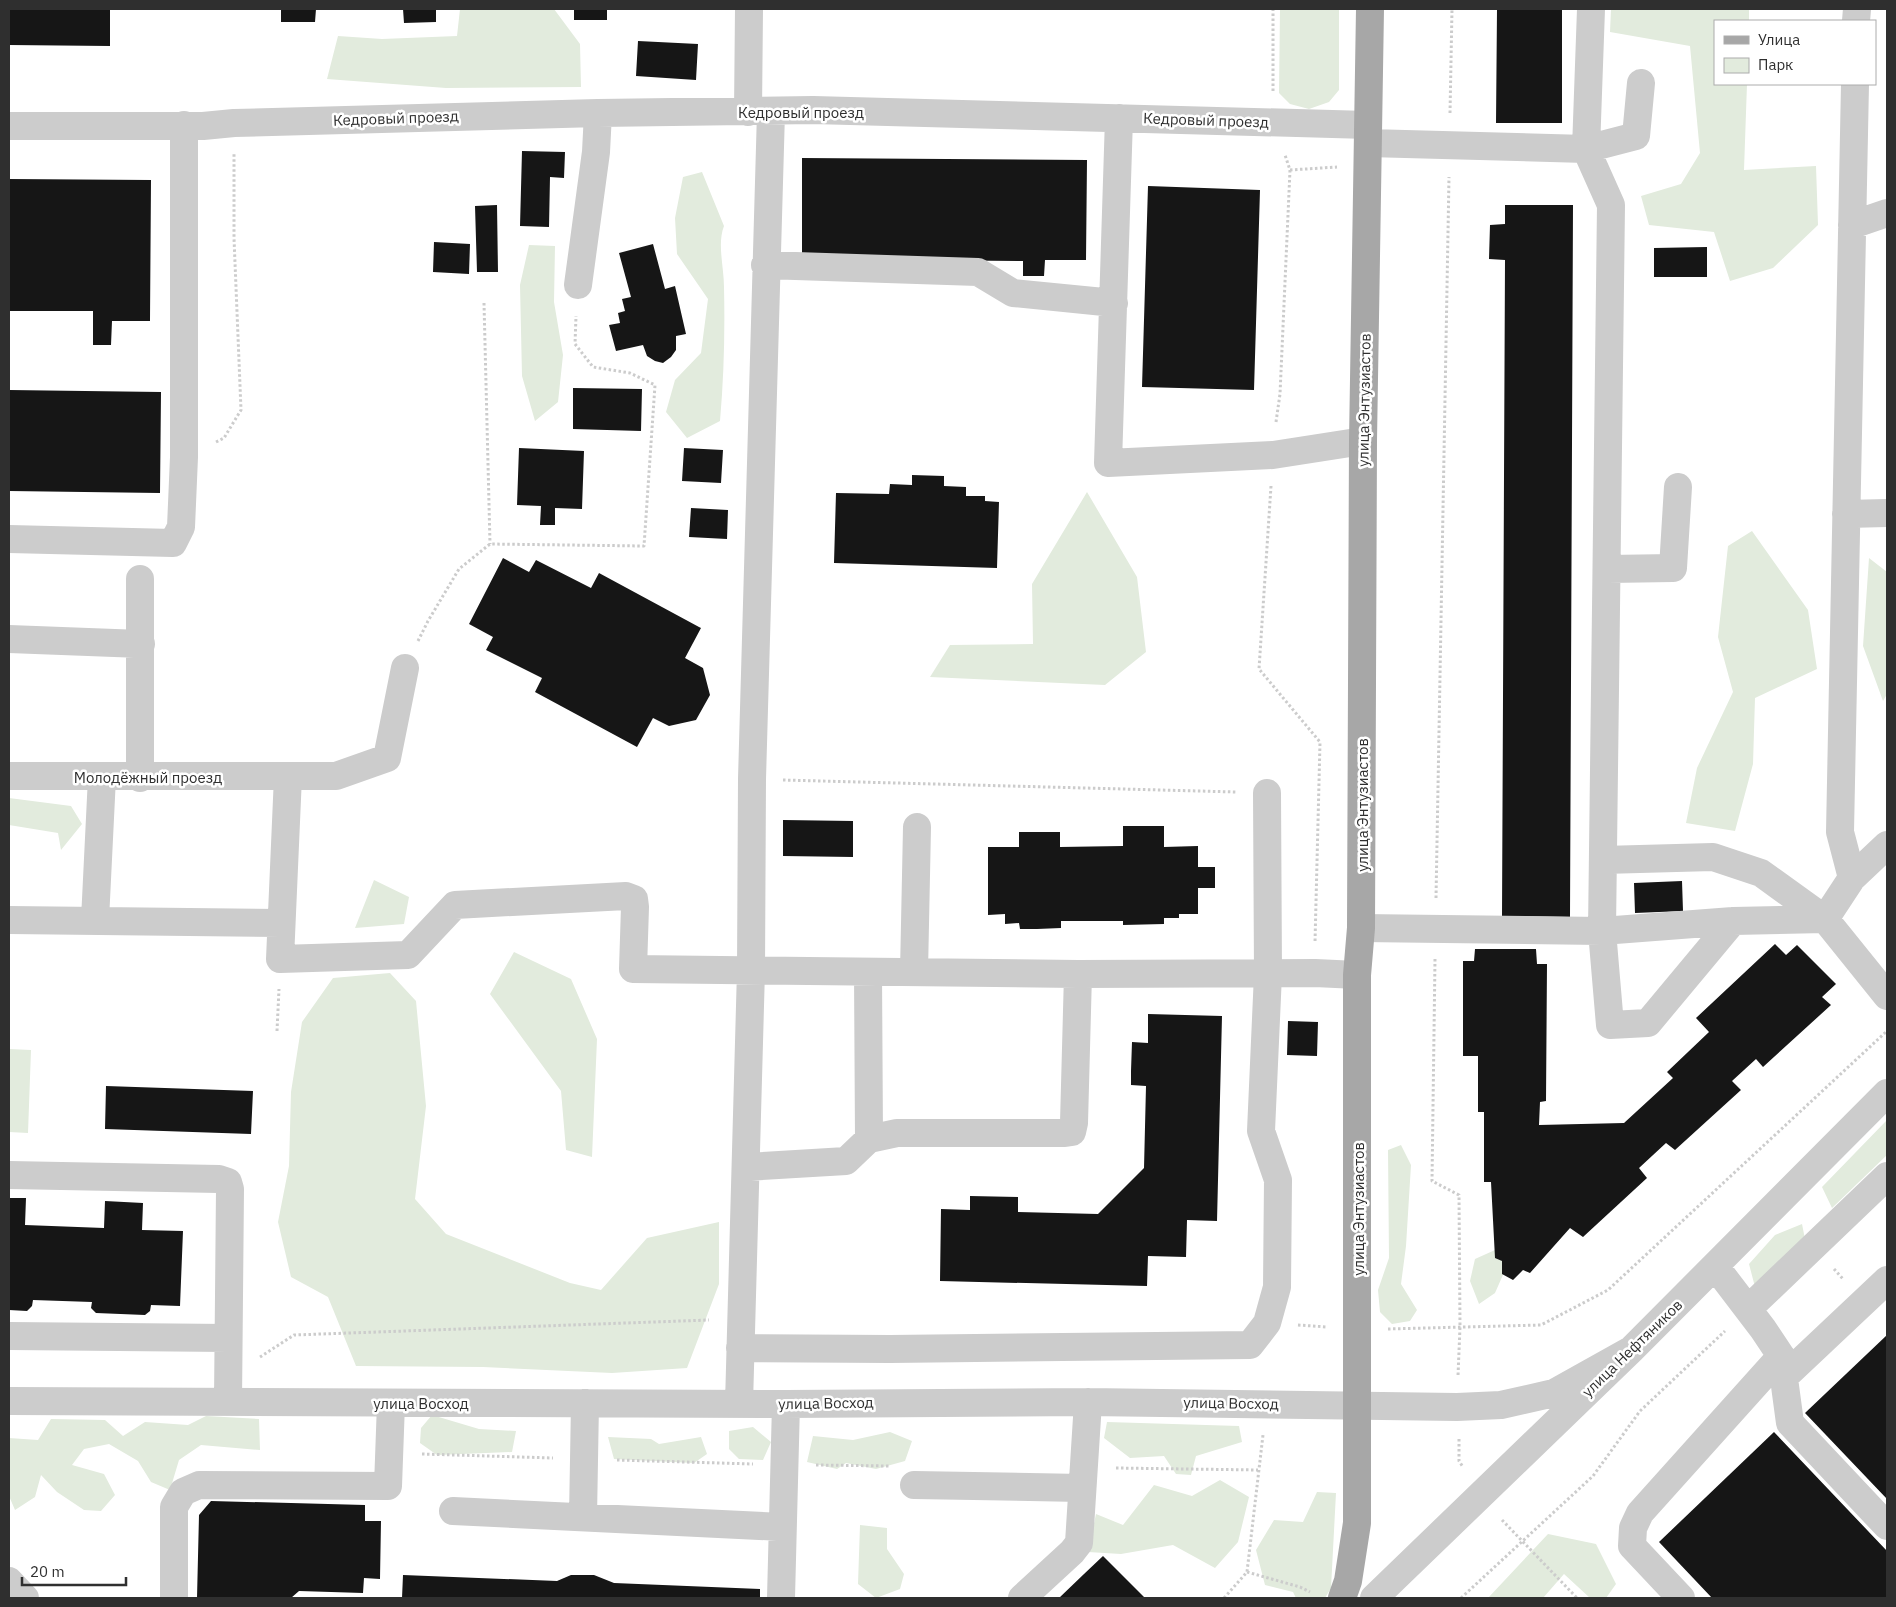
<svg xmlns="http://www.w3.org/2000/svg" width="1896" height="1607" font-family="'IBM Plex Sans',sans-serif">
	<rect width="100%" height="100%" fill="#fff"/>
	<path fill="#e2ebdd" d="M460,9H554L580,44L581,87L446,88L327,79L338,36L382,39L457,36Z
		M1280,9H1339V90L1329,102L1309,109L1290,104L1279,93Z
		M1611,9H1749V21H1715V84H1747L1744,170L1816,166L1818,225L1773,268L1730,281L1714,232L1649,225L1641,196L1681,184L1700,153L1690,46L1610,32Z
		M702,172L724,226C717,244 724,267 724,287C725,332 724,376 720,421L687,438L666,412L675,380L701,353L708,299L677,254L675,218L683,177Z
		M529,245L555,246L554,302L563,355L558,402L535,421L522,376L520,285Z
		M1087,492L1137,577L1146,652L1105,685L930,677L950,645L1033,644L1032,584Z
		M1752,531L1808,610L1817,669L1755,698L1753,764L1735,831L1686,823L1697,768L1733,692L1718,637L1728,546Z
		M1869,558L1887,572V694L1883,701L1863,646Z
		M9,798L71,806L82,824L61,850L58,833L9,825Z
		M374,880L409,897L404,924L355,928Z
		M514,952L571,979L597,1039L592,1157L566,1150L561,1091L490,994Z
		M390,973L416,1001L426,1106L415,1199L446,1234L570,1283L601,1290L647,1238L719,1222V1284L687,1368L612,1373L483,1367L356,1366L328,1297L291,1277L278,1222L289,1166L291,1092L302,1022L333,978Z
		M9,1049L31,1050L28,1133L9,1132Z
		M1887,1120V1155L1832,1208L1822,1187Z
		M1401,1145L1411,1165L1406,1246L1401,1284L1417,1310L1410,1321L1392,1324L1380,1312L1378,1290L1389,1258L1388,1150Z
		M1802,1224L1805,1239L1755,1287L1749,1264L1775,1235Z
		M1495,1250L1506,1268L1495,1293L1479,1304L1470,1281L1475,1259Z
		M432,1415L479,1429L516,1431L512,1452L437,1455L420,1443L421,1428Z
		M206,1416L259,1419L260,1450L201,1445L179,1460L170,1490L151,1482L138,1461L109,1444L84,1449L72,1465L104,1474L115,1495L101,1511L84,1510L57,1492L41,1475L35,1497L15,1510L9,1496V1438L38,1440L51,1419L105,1420L123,1436L145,1422L188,1425Z
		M1107,1422L1239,1426L1242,1442L1196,1456L1191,1475L1176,1474L1164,1456L1130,1458L1104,1438Z
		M753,1427L771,1442L763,1460L739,1459L729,1449V1431Z
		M890,1432L912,1441L905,1461L876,1469L846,1463L837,1469L807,1462L813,1436L853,1440Z
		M608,1437L651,1439L659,1444L701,1437L707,1454L694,1463L614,1459Z
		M1220,1480L1249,1497L1238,1542L1215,1568L1173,1545L1121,1554L1088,1552L1096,1514L1123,1525L1154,1485L1192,1496Z
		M1317,1492L1336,1493L1331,1588L1325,1598H1296L1293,1592L1265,1585L1256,1550L1274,1520L1303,1522Z
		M860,1525L887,1528V1549L904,1574L900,1589L876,1598L858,1584Z
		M1548,1534L1596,1544L1616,1584L1606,1598H1590L1564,1574L1543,1598H1488Z"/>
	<path fill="#161616" d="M9,9H110V46L9,45Z
		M281,9H316L315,22H281Z
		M403,9H436V22L404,23Z
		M574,9H607V20H574Z
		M1497,9H1562V123H1496Z
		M638,41L698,44L696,80L636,76Z
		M522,151L565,152L564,178L550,177L549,227L520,226Z
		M802,158L1087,160L1086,260H1045L1044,276H1023V261L802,259Z
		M9,179L151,180L150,321H112L111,345H93V311H9Z
		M1148,186L1260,190L1254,390L1142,387Z
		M497,205L498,272H477L475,206Z
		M1505,205H1573L1570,917L1502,916L1505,260L1489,259L1490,225L1505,224Z
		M434,242L470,244L469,274L433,272Z
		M653,244L665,289L675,286L686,334L676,336V350L671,357L663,363L655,361L647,356L643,345L616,351L609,325L620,323L618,313L625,311L622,299L631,297L619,253Z
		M1707,247V277H1654V248Z
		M573,388L642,389L641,431L573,429Z
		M9,390L161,392L160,493L9,491Z
		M519,448L584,451L582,509L555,508V525H540L541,506L517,505Z
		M684,448L723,450L721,483L682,481Z
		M912,475L944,476V486L966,487V496H985V501L999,502L997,568L834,563L836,493L889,494L890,484L912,485Z
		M691,508L728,510L727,539L689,537Z
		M503,558L529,572L536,560L591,588L599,573L699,627L701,628L685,658L703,668L710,695L696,720L669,726L653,718L637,747L535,692L542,678L486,650L493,637L469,624Z
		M783,820L853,821V857L783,856Z
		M1123,826H1164V847L1198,846V867H1215V888H1198V914H1179V918H1164V924L1123,925V921H1061V928L1037,929H1020L1019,923L1005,924V914L988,915V847H1019V832H1060V847L1123,846Z
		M1682,881L1683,911L1635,913L1634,883Z
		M1775,944L1786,955L1797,945L1836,984L1822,997L1831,1005L1763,1067L1756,1059L1732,1081L1741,1090L1675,1150L1666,1143L1639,1168L1647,1178L1583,1237L1570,1228L1530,1273L1523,1270L1513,1280L1502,1274V1261L1495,1258L1491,1182H1484V1112H1478V1056H1463V961H1474L1475,949H1536L1537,964H1547L1546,1101L1540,1102L1539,1125L1624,1123L1673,1078L1667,1072L1709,1032L1696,1018Z
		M1148,1014L1222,1016L1217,1221L1187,1220L1186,1257L1148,1256L1147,1286L940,1281L941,1209L970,1210V1196L1018,1197V1212L1098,1214L1144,1168L1146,1086L1131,1085V1071L1132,1042L1148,1043Z
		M1288,1021L1318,1022L1317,1056L1287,1055Z
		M106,1086L253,1091L251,1134L105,1129Z
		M9,1198H26L25,1225L104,1228L105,1201L143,1203L142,1230L183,1231L180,1306L151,1305L150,1311L145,1315L96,1313L91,1308L92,1302L33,1300L32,1306L27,1311L9,1310Z
		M1887,1335V1499L1805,1413Z
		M1774,1432L1887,1551V1598H1712L1659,1542Z
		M211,1501L365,1505V1521H381L380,1579L364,1578L363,1593L299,1591L291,1598H197L199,1515Z
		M1103,1556L1145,1598H1059L1084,1574Z
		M403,1575L557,1581L571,1575H594L614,1583L760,1589V1598H402Z"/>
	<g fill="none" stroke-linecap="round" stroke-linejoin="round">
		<path stroke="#ccc" stroke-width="3" stroke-dasharray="2.5 2.5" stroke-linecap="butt" d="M1273,91V9
			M1450,113L1452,9
			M1290,170L1337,167
			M484,303L490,544
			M1276,422L1280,394L1290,170L1285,155
			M216,442L224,438L241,410L234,238V154
			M1271,486L1259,669L1320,742L1315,942
			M418,641L428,621L459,569L490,544L644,546L655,385L630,373L593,367L575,344L576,316
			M783,780L1236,792
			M1436,898L1449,177
			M1435,959L1432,1181L1459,1195L1460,1327L1458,1376
			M277,1031L279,989
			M1834,1269L1843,1279
			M1298,1325L1327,1327
			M1388,1329L1541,1325L1608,1290L1887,1031
			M260,1357L294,1335L709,1320
			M1459,1439V1461L1463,1467
			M422,1454L553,1458
			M617,1460L753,1464
			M816,1465L890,1466
			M1116,1468L1258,1470
			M1502,1520L1577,1598
			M1247,1572L1300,1587L1310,1592
			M1224,1598L1247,1572L1263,1435
			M1461,1598L1593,1476L1640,1411L1725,1331"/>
		<path stroke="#ccc" stroke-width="28" d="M1591,9L1586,149L1611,205L1602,931L1610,1025L1648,1023L1733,921
			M1856,21L1857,9
			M1855,84L1840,832L1852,878L1887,845
			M748,112L749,9
			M1119,118L1108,463L1273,455L1363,441
			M9,126H203L234,123L598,113L813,110L1368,125
			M1368,143L1586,149L1636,136L1641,83
			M1852,225L1887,213
			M765,265L978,272L1013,293L1114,303
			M578,285L596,152L598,113
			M1846,514L1887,513
			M9,539L173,543L181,527L184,457V125
			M1608,569L1673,568L1678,487
			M140,579V778
			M9,639L141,644
			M9,776H336L387,758L405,668
			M288,776L280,959L408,955L455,905L626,896L634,899L635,907L633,969L1078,974L1315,973L1357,975
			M1603,860L1713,857L1761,873L1825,919L1852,878
			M9,920L281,923
			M95,920L102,777
			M1361,928L1602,931L1733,921L1825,919L1887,996
			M868,972L869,1139
			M914,972L917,827
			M746,1167L846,1161L869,1139L897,1133H1065L1072,1132L1074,1123L1078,974
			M9,1175L219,1179L228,1182L230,1189L228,1402
			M1715,1266L1763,1329L1781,1356L1790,1423L1887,1526
			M1748,1309L1887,1176
			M9,1336L228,1338
			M740,1348L890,1349L1250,1345L1267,1323L1277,1287L1278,1180L1261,1131L1268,974L1267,793
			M1784,1377L1887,1280
			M9,1401L786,1404L1088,1402L1457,1407L1501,1405L1554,1393L1631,1350
			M739,1404L751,970L752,779L771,112
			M914,1485L1082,1488
			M453,1511L782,1527
			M583,1517L585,1403
			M9,1581L25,1598
			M174,1598V1507L183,1492L199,1485L388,1486L391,1403
			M781,1598L786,1404
			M1022,1598L1072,1552L1079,1543L1088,1402
			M1374,1598L1631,1350L1887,1093
			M1681,1598L1632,1546L1633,1528L1640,1513L1781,1356"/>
		<path stroke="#a7a7a7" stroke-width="28" d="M1342,1598L1348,1581L1357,1523V975L1361,928L1363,441L1370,9"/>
	</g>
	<g text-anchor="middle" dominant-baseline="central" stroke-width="5" stroke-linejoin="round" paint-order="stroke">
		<g font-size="15" fill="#2f2f2f" stroke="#fff">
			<text x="801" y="112">Кедровый проезд</text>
			<text transform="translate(396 118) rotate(-2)">Кедровый проезд</text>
			<text transform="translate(1206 120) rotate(2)">Кедровый проезд</text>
			<text transform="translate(1364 400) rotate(-89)">улица Энтузиастов</text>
			<text x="148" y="777">Молодёжный проезд</text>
			<text transform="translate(1362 805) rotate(-90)">улица Энтузиастов</text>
			<text transform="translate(1358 1209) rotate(-90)">улица Энтузиастов</text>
			<text transform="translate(1632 1348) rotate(-44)">улица Нефтяников</text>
			<text x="421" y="1403">улица Восход</text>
			<text transform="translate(826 1403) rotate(-1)">улица Восход</text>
			<text transform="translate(1231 1403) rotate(1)">улица Восход</text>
		</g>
	</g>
	<rect width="1896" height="1607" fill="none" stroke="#2f2f2f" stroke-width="20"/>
	<rect x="1714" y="20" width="162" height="65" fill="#ffffff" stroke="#acacac"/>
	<rect x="1724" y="36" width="25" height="8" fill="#a7a7a7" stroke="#acacac"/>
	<text x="1758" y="45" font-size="15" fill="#2f2f2f">Улица</text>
	<rect x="1724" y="58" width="25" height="15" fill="#e2ebdd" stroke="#acacac"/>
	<text x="1758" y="70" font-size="15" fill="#2f2f2f">Парк</text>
	<path d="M22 1577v8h104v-8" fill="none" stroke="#2f2f2f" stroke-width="2.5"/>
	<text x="30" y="1577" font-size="15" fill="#2f2f2f" stroke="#ffffff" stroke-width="4" paint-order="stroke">20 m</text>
</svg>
